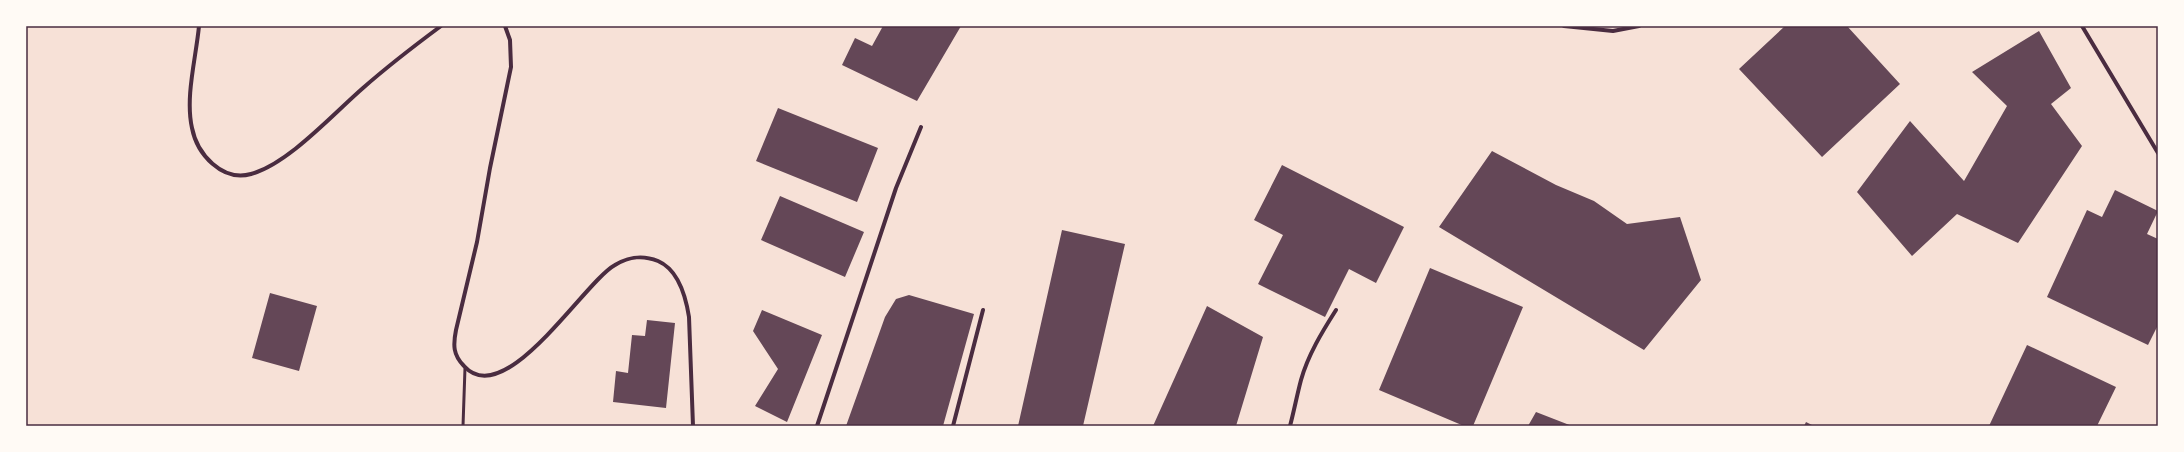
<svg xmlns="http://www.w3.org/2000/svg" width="2184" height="452" font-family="'Fira Sans',sans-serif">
	<rect width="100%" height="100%" fill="#f7e1d7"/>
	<path fill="#644757" d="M883,26H961L917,101L842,65L855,38L872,46Z
		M1785,26H1847L1900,84L1822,157L1739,69Z
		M2039,31L2071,88L2051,104L2082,146L2018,243L1957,214L1912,256L1857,192L1910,121L1964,181L2007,106L1972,72Z
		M778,108L878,148L857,202L756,161Z
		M1492,151L1556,185L1594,201L1627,224L1680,217L1701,280L1644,350L1439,227Z
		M1282,165L1404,227L1376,283L1349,269L1325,317L1258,284L1283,235L1254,220Z
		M2115,190L2158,211L2147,234L2158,239V325L2148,345L2047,297L2087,210L2102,217Z
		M780,196L864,232L845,277L761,240Z
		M1062,230L1125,244L1083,426H1018Z
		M1430,268L1523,307L1473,426H1464L1379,390Z
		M270,293L317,306L299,371L252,358Z
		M909,295L974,314L943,426H846L885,317L896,299Z
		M1207,306L1263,337L1236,426H1153Z
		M762,310L822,335L787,422L755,406L778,369L753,331Z
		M647,320L675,323L666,408L613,402L616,371L628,373L632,335L645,336Z
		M2027,345L2116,387L2097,426H1989Z
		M1536,412L1572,426H1528Z
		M1806,422L1814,426H1804Z"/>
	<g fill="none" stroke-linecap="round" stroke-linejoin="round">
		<path stroke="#4a2c40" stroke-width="3" d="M463,426L465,368"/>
		<path stroke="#4a2c40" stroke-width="4" d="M199,26C196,58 185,97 192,128C197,154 222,182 251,174C288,164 333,114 363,88C388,66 414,46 441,26
			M505,26L510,40L511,67L490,168L477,242L456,330C453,345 453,355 464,366C505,412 584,282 615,265C630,256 643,255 658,261C679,270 686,298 689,317L693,426
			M1564,26L1613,31L1639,26
			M2082,26L2158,153
			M817,426L896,188L921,127
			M953,426L983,310
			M1290,426C1294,411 1297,395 1301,380C1308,355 1322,332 1336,310"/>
	</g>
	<rect width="2184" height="452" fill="none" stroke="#fffaf5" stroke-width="54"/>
	<rect x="27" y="27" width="2130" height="398" fill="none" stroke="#4a2c40" stroke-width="1.5"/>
</svg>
